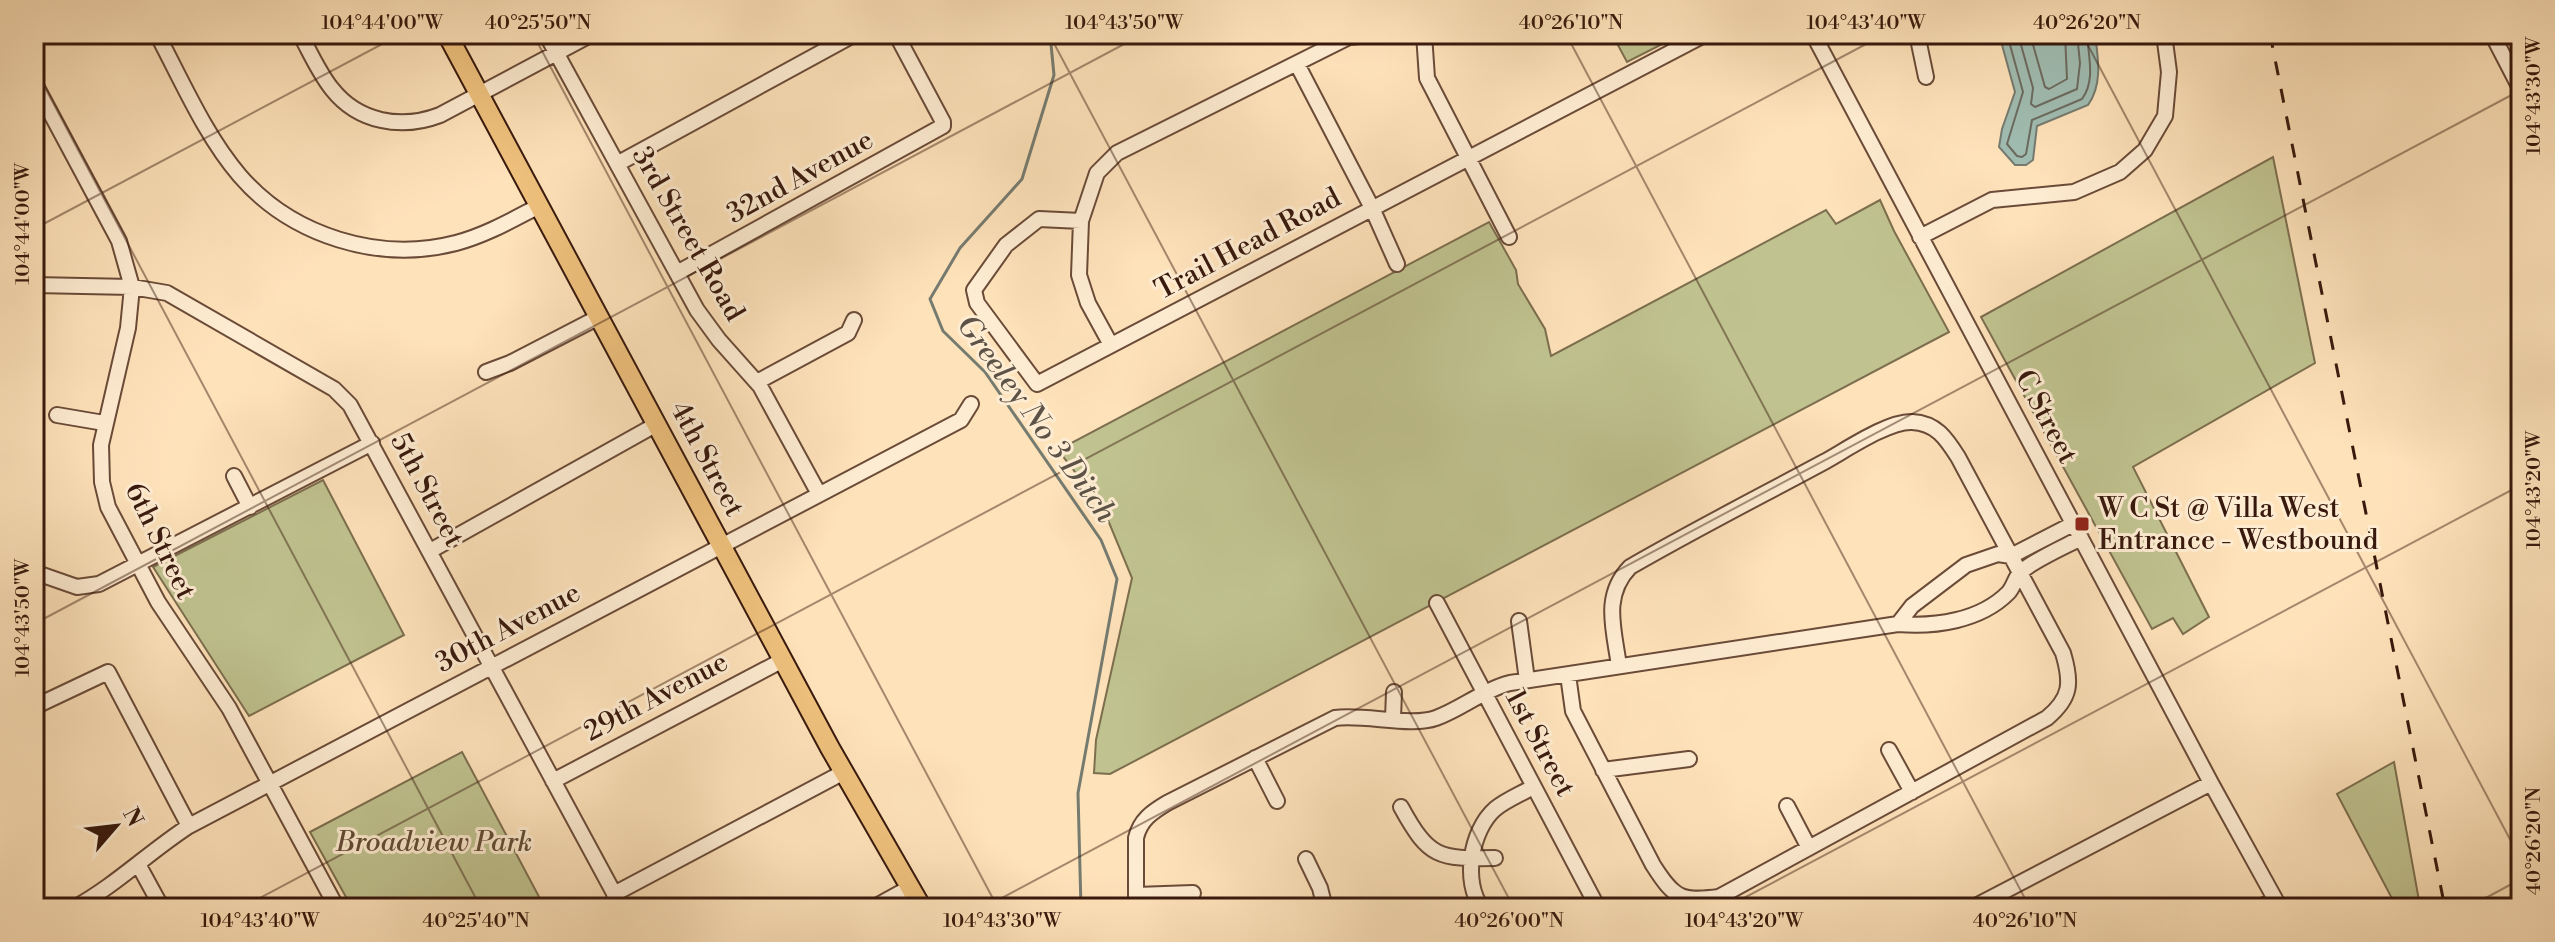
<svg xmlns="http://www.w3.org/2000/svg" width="2555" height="942" font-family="'Libre Bodoni',serif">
	<rect width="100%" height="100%" fill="#fee2ba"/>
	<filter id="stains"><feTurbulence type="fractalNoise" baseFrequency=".0025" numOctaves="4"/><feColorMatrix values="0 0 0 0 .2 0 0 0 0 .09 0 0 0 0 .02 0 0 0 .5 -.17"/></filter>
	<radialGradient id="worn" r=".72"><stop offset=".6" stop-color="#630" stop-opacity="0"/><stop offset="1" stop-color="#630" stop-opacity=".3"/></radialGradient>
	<path fill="#c0c390" stroke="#7c6e4e" stroke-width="2" d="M1612,34H1682L1627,62Z
		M2273,157L2315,363L2133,467L2209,617L2183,634L2173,618L2152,629L1981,317Z
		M1880,200L1894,231L1949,332L1110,774L1094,773L1096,740L1132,578L1103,508L1058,450L1489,222L1516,270L1518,284L1545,329L1551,356L1826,210L1836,224Z
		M323,480L404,635L249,716L153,567Z
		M462,752L545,908H352L310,832Z
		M2394,762L2420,906L2397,908L2337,794Z"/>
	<path fill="#a0bdb2" stroke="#767b70" stroke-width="2" d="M1999,34H2095C2098,58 2103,84 2088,105L2037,126L2033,160L2026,165H2015L1999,147L2002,129L2015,92Z"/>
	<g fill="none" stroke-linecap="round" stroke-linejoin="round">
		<path stroke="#6c6b60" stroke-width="2" d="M2007,34L2023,92L2007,144L2017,156L2022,157L2026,154L2032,120L2082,99C2096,80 2088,55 2087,34
			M2018,34L2033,88L2031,104L2035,107L2077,89L2080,63L2077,34
			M2030,34L2045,87L2049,89L2067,79L2065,34"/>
		<path stroke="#767b70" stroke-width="3" d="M1050,34L1054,75L1022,179L960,248L930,299L943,331L985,372L1101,540L1117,579L1078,793L1081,908
			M2439,908L2498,902L2515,908"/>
		<g stroke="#6a4b38" stroke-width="18">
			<path id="minor" d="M157,34C182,81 205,135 240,176C292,236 379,263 456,243C486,235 512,220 539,206
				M300,34C310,52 319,73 332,89C358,122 401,130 440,115L592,34
				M546,34L697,310L719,340L760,386L819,494
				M1424,34L1427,78L1509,237
				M1813,34L2211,783L2280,908
				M1917,34L1926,77
				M2492,34L2521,90
				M1297,64L1372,208L1397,264
				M34,82L119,241L132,287L128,328L101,445L102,482L108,507L158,602L229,708L337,908
				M617,164L855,34
				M1081,221L1039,219L1006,245L974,290L977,303L1037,384L1706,34
				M1920,237L1992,200L2074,192L2120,172L2145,150L2165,116L2169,72L2164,34
				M677,273L943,126V122L896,34
				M34,285L132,287L167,293L334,389L350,405L622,908
				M1111,345L1088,303L1079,275L1081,221L1097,173L1117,153L1349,37L1380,34
				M486,372L510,363L599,317
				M757,382L848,333L854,320
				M57,415L104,423
				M234,476L250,507
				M430,551L657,424
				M34,572L77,587L99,584L372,443
				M1437,603L1598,908
				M1519,621L1527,680
				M1898,624L1912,606L1966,565L1998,554L2011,556L2073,524
				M1568,675L1573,711L1653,865C1674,898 1681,902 1719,897L2047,718C2071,698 2072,683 2063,653L1958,457C1946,438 1936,423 1912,422C1888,421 1846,450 1824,462C1759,497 1694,530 1630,567C1602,596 1614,629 1619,666
				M34,707L108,672L189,826
				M1393,718L1394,692
				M1889,750L1912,792
				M1255,758L1277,801
				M1603,770L1689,759
				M553,781L783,660
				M1787,806L1809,848
				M1401,807C1429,858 1438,859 1495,858
				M1306,859L1320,888L1325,908
				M138,864L162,908
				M614,894L844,772
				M1136,895L1193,893
				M74,908C116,885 149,852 189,826L961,420L971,404
				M873,908L911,887
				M1136,908V838C1140,820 1152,812 1167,803L1335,718C1365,714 1411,727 1436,718C1461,709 1483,690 1510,683L1898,624C1935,627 1980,621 2008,593C2014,587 2015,577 2021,572C2032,561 2066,546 2081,538
				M1482,908C1462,882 1471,830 1495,809C1506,800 1521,794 1533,787
				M1972,908L2211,783
				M2259,908L2275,899"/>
		</g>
		<g stroke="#38190d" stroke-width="22">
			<path id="major" d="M447,34L830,748L922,908"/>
		</g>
		<use href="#minor" stroke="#feecd2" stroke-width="14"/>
		<use href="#major" stroke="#efc17d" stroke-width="18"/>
		<path stroke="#38190d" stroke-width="3" stroke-dasharray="14 14" stroke-linecap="butt" d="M2270,34L2445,908"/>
	</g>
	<path fill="none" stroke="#38190d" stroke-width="2" stroke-opacity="0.45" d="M533,34L998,908M1049,34L1514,908M1566,34L2030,908M2082,34L2521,860M34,67L481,908M34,229L401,34M34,624L1143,34M241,908L1885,34M983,908L2521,90M1725,908L2521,485M2467,908L2521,879"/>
	<rect fill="#8f2418" stroke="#feecd2" stroke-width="3" x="2074" y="516" width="16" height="16" rx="4"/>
	<g text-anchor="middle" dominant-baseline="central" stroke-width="6" stroke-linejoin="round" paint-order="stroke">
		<g font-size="28" fill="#38190d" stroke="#feecd2">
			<text transform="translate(800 177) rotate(-29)">32nd Avenue</text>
			<text transform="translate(688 234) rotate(60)">3rd Street Road</text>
			<text transform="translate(1248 244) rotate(-28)">Trail Head Road</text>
			<text transform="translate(2046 417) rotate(62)">C Street</text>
			<text transform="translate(707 459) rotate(62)">4th Street</text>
			<text transform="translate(427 490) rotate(62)">5th Street</text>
			<text transform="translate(160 541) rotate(64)">6th Street</text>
			<text transform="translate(508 628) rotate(-28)">30th Avenue</text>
			<text transform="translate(656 697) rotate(-28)">29th Avenue</text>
			<text transform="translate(1540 743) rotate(62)">1st Street</text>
		</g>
		<g font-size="28" fill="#38190d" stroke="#feecd2" text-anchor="start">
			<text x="2098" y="508">W C St @ Villa West<tspan x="2098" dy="32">Entrance - Westbound</tspan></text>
		</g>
		<g font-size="28" font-style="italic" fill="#614c34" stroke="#feecd2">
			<text x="434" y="842">Broadview Park</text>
		</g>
		<g font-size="30" font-style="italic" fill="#5c5247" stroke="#feecd2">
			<text transform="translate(1036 419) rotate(54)">Greeley No 3 Ditch</text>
		</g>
	</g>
	<rect width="2555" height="942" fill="none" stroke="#fee2ba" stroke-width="88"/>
	<g transform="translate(116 826) rotate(62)" stroke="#feecd2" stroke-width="6" paint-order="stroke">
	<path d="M0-6L14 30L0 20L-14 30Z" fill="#38190d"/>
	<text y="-12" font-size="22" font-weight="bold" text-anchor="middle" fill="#38190d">N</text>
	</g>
	<rect x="44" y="44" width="2467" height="854" fill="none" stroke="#38190d" stroke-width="3"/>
	<g font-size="20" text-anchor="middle" fill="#38190d">
		<text x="382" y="29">104°44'00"W</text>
		<text x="538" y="29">40°25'50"N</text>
		<text x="1124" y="29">104°43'50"W</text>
		<text x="1571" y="29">40°26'10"N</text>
		<text x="1866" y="29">104°43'40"W</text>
		<text x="2087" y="29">40°26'20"N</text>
		<text transform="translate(2533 96) rotate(-90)" y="7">104°43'30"W</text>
		<text transform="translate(22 224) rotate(-90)" y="7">104°44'00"W</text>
		<text transform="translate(2533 490) rotate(-90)" y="7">104°43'20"W</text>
		<text transform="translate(22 618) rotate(-90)" y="7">104°43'50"W</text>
		<text transform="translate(2533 841) rotate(-90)" y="7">40°26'20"N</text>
		<text x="260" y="927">104°43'40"W</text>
		<text x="476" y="927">40°25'40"N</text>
		<text x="1002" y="927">104°43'30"W</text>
		<text x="1509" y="927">40°26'00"N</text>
		<text x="1744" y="927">104°43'20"W</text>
		<text x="2025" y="927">40°26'10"N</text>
	</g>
	<rect width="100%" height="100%" filter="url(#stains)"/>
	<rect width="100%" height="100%" fill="url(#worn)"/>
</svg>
